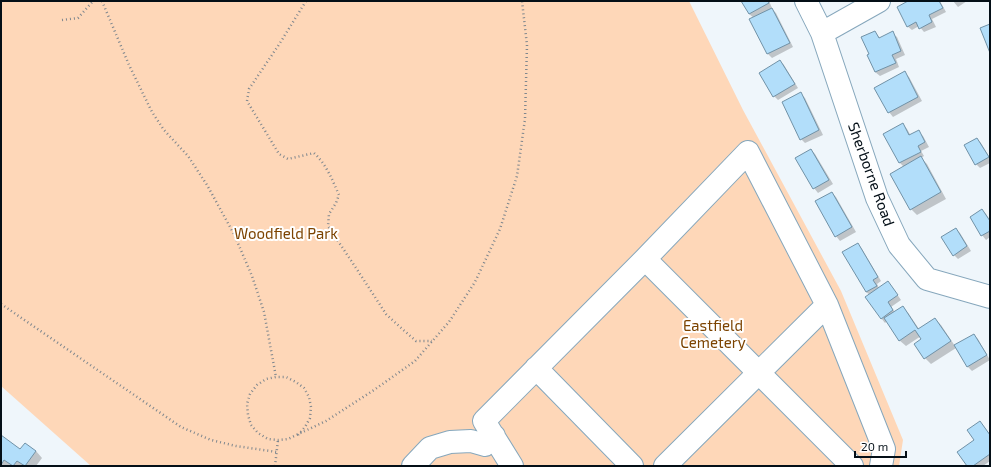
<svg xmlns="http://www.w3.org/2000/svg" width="991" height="467" font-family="'Exo 2',sans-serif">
	<rect width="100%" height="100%" fill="#eff6fb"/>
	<path fill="#fed7b8" d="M1,1H689L743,110L841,291L903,440L899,466H91L1,386Z"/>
	<path fill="#0003" d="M743,1H769L772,8H771L776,13L793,47L772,58L768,54L750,20L754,18L749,14Z
		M910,1H940L946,12L932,19L936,27L924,32L919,26L912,30L907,26Z
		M953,1H967L958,7Z
		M875,32L880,38L892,33L897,37L905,55L896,59L899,67L880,76L875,72L870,55Z
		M780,61L784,65L798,88L778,100L774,96Z
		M904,73L909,77L922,101L893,117L889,112Z
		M801,94L805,98L823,135L805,143L801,139Z
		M903,124L907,129L911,136L918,132L923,136L929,147L921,151L924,156L921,158L927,164L946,199L917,215L911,209L904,167L900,163L885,134Z
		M977,139L981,143L990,158V163L980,168L976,164Z
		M811,150L815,154L833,184L818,193L814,188L796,158Z
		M832,193L836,197L856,232L840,241L836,236L816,202Z
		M982,210L986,214L990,220V237L986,240L982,235Z
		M955,229L960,233L971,251L958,259L954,255Z
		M858,244L862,249L881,281L877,284L879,288L892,287L901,300L891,307L895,312L903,307L909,314L919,329L935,319L941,325L955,346L974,335L978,339L990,360L972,371L968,367L956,348L931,364L925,358L921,336L906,346L899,340L887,321L885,323L881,318L870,295L866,292L844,253Z
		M980,422L990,434V461L983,466H968Z
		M1,437L20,450L36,451L42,458L36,466H1Z"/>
	<path fill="#b2defa" stroke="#7192a7" d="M741,1H768L769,3L749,14Z
		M908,1H939L943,8L929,15L932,22L919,29L916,22L907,27L897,7Z
		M772,8L790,43L767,54L749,19Z
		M990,24V53L980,28Z
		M875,31L879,38L893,31L901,51L892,55L896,63L875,72L867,55L869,54L861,37Z
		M780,60L795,84L773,97L759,73Z
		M905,71L918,97L888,113L874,88Z
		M801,92L819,130L800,140L782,102Z
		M903,123L909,135L919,130L925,142L918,146L921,152L899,163L883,134Z
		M977,138L989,157L975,165L964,145Z
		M811,149L829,180L813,189L795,158Z
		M921,156L941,192L910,210L890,174Z
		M832,192L852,227L835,237L815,201Z
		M982,209L990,221V231L981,236L970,217Z
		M956,228L967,246L953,256L941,237Z
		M858,243L878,277L873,280L877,286L866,292L842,252Z
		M888,281L898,295L888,302L893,310L881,319L865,297Z
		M903,306L918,329L935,318L951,341L924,359L914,344L921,339L915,330L899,341L884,318Z
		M974,334L987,355L967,367L954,345Z
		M980,421L990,435V454L973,466H967L957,452L974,440L967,430Z
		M1,435L20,449L25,443L36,451L25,466L17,461L13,466L4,460L1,465Z"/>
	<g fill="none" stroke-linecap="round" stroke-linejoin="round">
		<g stroke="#86a7bc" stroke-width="24">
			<path id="minor" d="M806,1L822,33L877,198L899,245L927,279L990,297
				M822,33L879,1
				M645,259L852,466
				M536,368L632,466
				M413,466L430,448L450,442L471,441L485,445L494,436
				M512,466L484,421L645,259L748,152L827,305L884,449L881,466
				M665,466L827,305"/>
		</g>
		<path stroke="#7f878e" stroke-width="2.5" stroke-dasharray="1 3" stroke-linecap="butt" d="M102,1L129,65L152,112L164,130L188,156L207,185L234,234L252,276L264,312L276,377
			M306,1L280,43L249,89L247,101L279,154L288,159L314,153C326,164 332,179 339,195L336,203L329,214L328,226L356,268L386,314L400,327L416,341H432
			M62,20L78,18L93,1
			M1,304L181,427L211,440L236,446L277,452
			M298,435L305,427L310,418L311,407L309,397L304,388L296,382L286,377H276L266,379L257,385L250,394L247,404L248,415L251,425L258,433L268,439L278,440L288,439L326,421L374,390L415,361L449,322L475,282L500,229L517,176L525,119L527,45L522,1
			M275,466L278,440"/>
		<use href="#minor" stroke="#fff" stroke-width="22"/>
	</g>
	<g text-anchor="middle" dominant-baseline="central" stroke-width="4" stroke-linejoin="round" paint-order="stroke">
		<g font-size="15" fill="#040f17" stroke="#fff">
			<text transform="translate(872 174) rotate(70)">Sherborne Road</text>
		</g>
		<g font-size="15" fill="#7c4300" stroke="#fff">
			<text x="286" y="233">Woodfield Park</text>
			<text x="713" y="325">Eastfield<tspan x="713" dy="17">Cemetery</tspan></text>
		</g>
	</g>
	<rect width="991" height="467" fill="none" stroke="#040f17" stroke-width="4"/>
	<path d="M855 451v6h51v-6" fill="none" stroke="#040f17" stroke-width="2"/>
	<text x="861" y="451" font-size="12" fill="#040f17" stroke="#ffffff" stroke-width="3" paint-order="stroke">20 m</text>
</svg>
